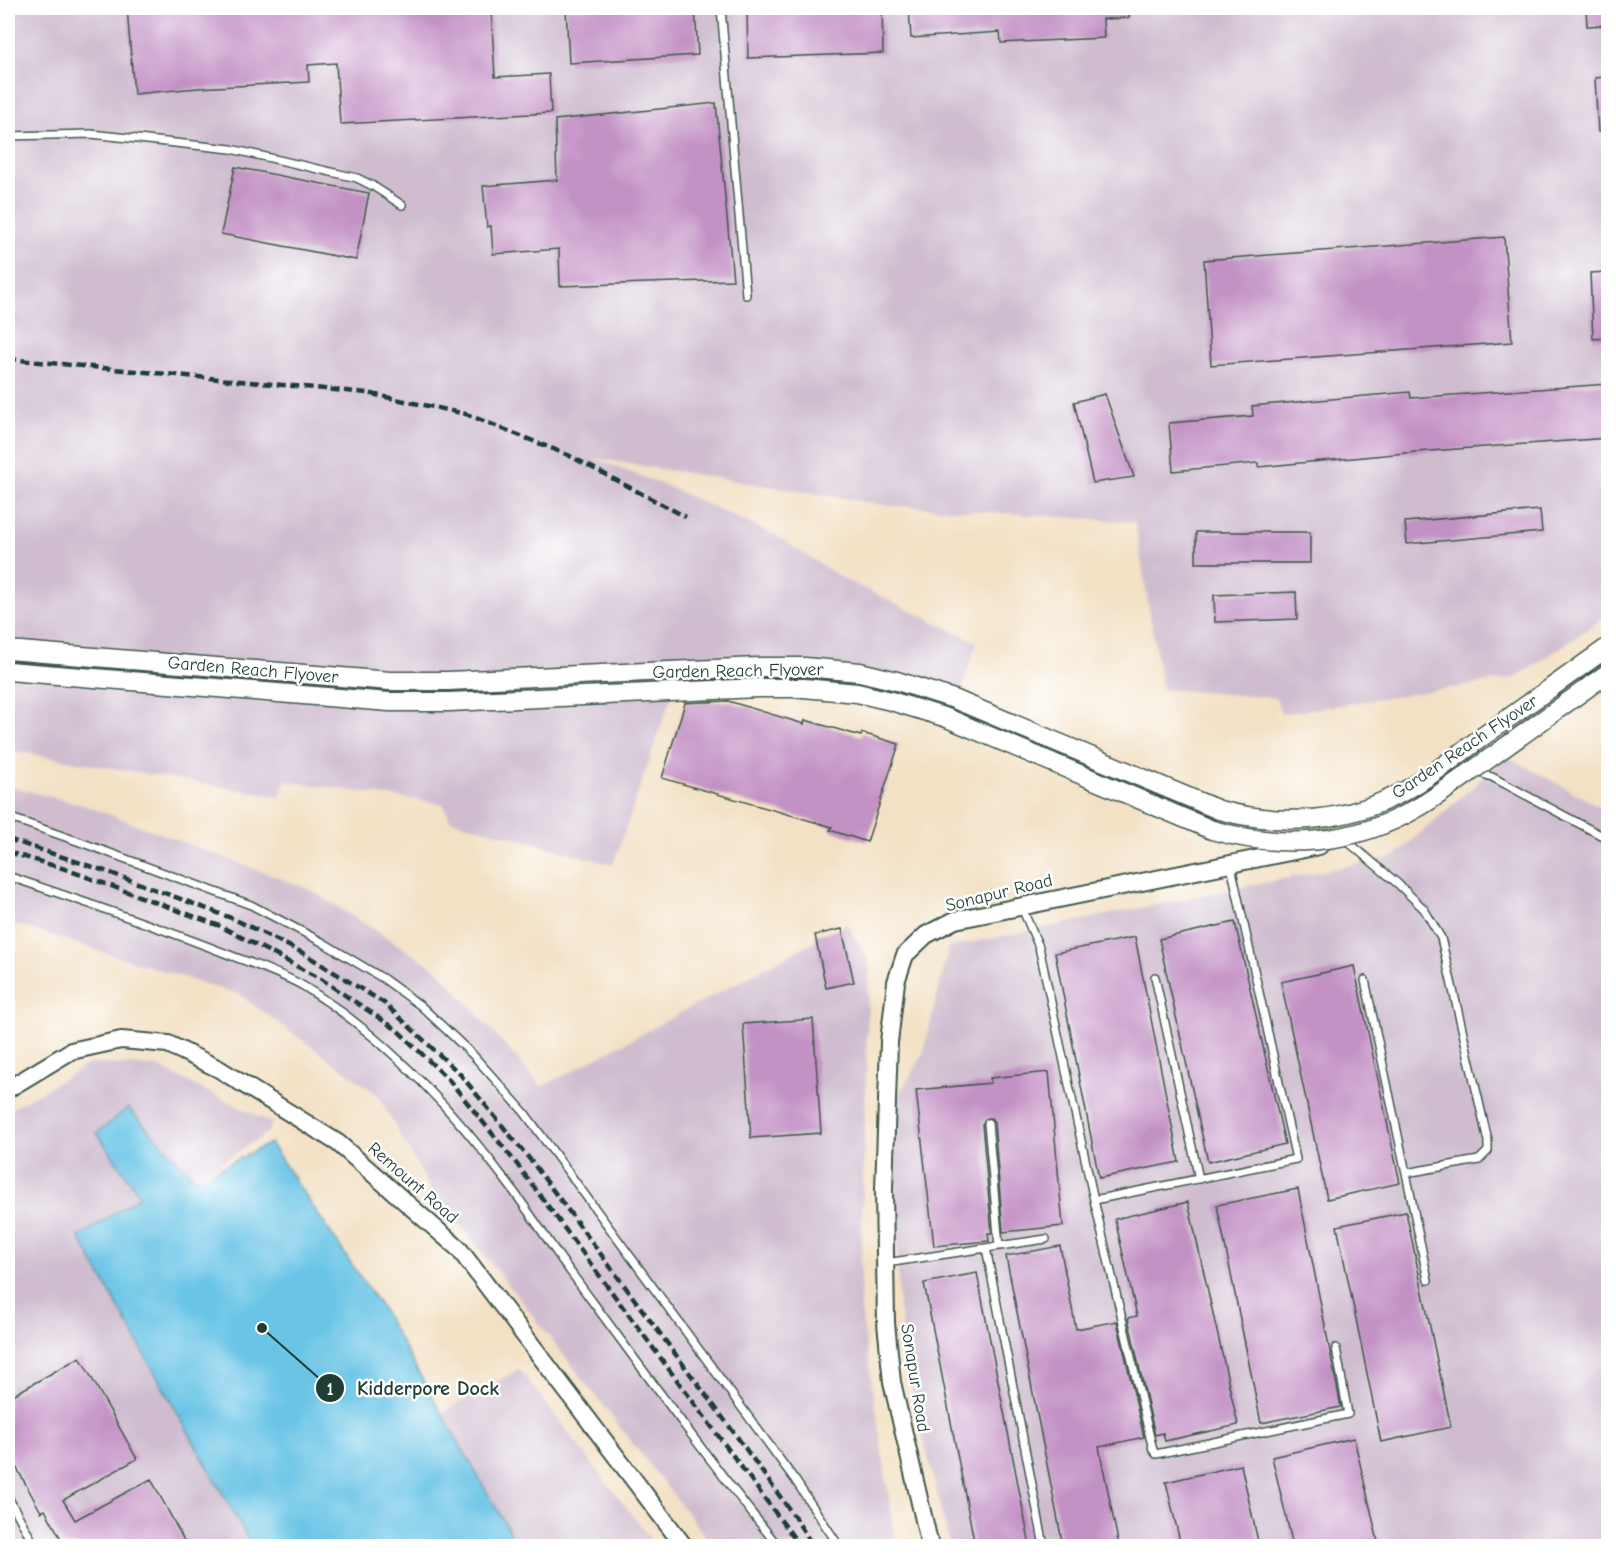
<svg xmlns="http://www.w3.org/2000/svg" width="1616" height="1554" font-family="'Comic Neue',sans-serif">
	<rect width="100%" height="100%" fill="#fff"/>
	<filter id="ink" filterUnits="userSpaceOnUse"><feTurbulence type="fractalNoise" baseFrequency=".0167" numOctaves="2"/><feDisplacementMap in="SourceGraphic" scale="12" xChannelSelector="R" yChannelSelector="G"/><feConvolveMatrix kernelMatrix="1 2 1 2 8 2 1 2 1" color-interpolation-filters="sRGB"/></filter>
	<filter id="wash" filterUnits="userSpaceOnUse"><feTurbulence type="fractalNoise" baseFrequency=".008" numOctaves="4" result="noise"/><feDisplacementMap in="SourceGraphic" scale="24" xChannelSelector="R" yChannelSelector="G"/><feGaussianBlur stdDeviation="1.35" result="paint"/><feColorMatrix in="noise" values="0 0 0 0 0 0 0 0 0 0 0 0 0 0 0 0 0 1.4 0 .05"/><feComposite in="paint" operator="in"/></filter>
	<g filter="url(#wash)">
		<rect width="100%" height="100%" fill="#f3e1c5"/>
		<path fill="#cfbdcf" d="M8,8H1608V615L1516,678L1281,714L1276,698L1162,689L1135,522L885,505L593,458L669,487L775,535L842,578L977,642L960,695L802,684L676,683L613,865L450,820L443,804L285,781L280,797L8,750Z
			M1507,756L1608,811V1546H950L916,1409L899,1308L893,1103L922,1057L949,947L1395,856Z
			M8,786L87,806L311,890L438,970L542,1087L847,924L869,962L860,1303L896,1546H713L519,1298L431,1190L378,1095L240,995L8,922Z
			M90,1063L158,1067L272,1123L268,1132L196,1180L128,1109L97,1133L140,1196L79,1237L252,1546H8V1111Z
			M519,1369L656,1546H518L441,1413Z"/>
		<path fill="#69c4e6" stroke="#44808d" stroke-width="1.5" d="M128,1108L196,1180L270,1143L382,1309L518,1546H252L79,1237L140,1196L97,1133Z"/>
		<g id="blocks">
			<path fill="#c392c5" d="M127,8H491L495,77L549,74L551,113L340,124L336,63L308,65L309,82L198,88L134,94Z
				M566,8H695L698,55L569,63Z
				M747,8H882L883,53L748,58Z
				M909,8H1129V18L1103,19L1104,38L1001,43L1000,32L911,38Z
				M1586,8H1608V25L1587,26Z
				M1608,77V132H1598L1595,78Z
				M716,103L733,280L560,286L559,249L493,254L491,226L487,227L483,186L557,180L555,120Z
				M235,167L369,193L356,260L221,234Z
				M1504,237L1512,342L1211,365L1204,260Z
				M1608,272V338L1593,339L1590,273Z
				M1608,384V438L1416,452L1258,467V463L1173,471L1169,423L1253,416L1252,406L1410,392L1411,398Z
				M1105,394L1134,477L1093,483L1074,402Z
				M1540,510L1542,532L1407,544L1405,522Z
				M1196,532H1310V563H1196Z
				M1296,592L1297,619L1215,622L1214,595Z
				M728,701L804,724L805,720L861,736L862,733L899,744L867,842L830,830L832,827L662,778L685,703Z
				M1235,922L1285,1144L1208,1162L1159,939Z
				M842,929L854,982L826,988L815,935Z
				M1135,937L1179,1162L1099,1178L1055,953Z
				M1354,966L1400,1183L1327,1199L1281,982Z
				M813,1019L821,1133L751,1138L743,1024Z
				M1049,1072L1063,1226L1003,1232L994,1122L991,1118H987L982,1124L992,1233H988L989,1241L934,1246L916,1090L991,1083L990,1078Z
				M1298,1189L1341,1407L1261,1423L1217,1205Z
				M1188,1202L1238,1425L1165,1441L1163,1433L1155,1435L1128,1318L1137,1316L1115,1219Z
				M1406,1212L1451,1427L1381,1442L1337,1226Z
				M1060,1246L1076,1329L1117,1321L1144,1437L1099,1447L1119,1546H1063L1006,1256Z
				M977,1273L1030,1546H975L924,1283Z
				M80,1357L137,1459L63,1500L75,1520L151,1479L187,1546H65L45,1510L41,1512L8,1452V1398Z
				M1354,1438L1379,1546H1293L1272,1457Z
				M1241,1465L1259,1546H1181L1166,1482Z"/>
		</g>
	</g>
	<g filter="url(#ink)">
		<use href="#blocks" fill-opacity="0" stroke="#3f564a" stroke-width="1.5"/>
		<g fill="none" stroke-linecap="round" stroke-linejoin="round">
			<g stroke="#3f564a" stroke-width="10">
				<path id="service" d="M721,8L746,295
					M8,136L91,134L231,149L357,178L373,186L402,205
					M1474,771L1492,777L1608,839
					M8,817L80,842L251,905L322,942L384,979L421,1006L473,1055L524,1112L795,1480L839,1546
					M1347,841L1397,883L1424,909L1441,938L1488,1141V1151L1479,1160L1406,1173L1365,980
					M8,876C83,902 158,926 232,956C256,965 283,974 305,987C385,1037 450,1106 506,1181C525,1206 543,1233 561,1259C632,1355 703,1453 778,1546
					M1021,906L1039,947L1094,1200L1296,1159L1231,866
					M1155,977L1199,1179
					M988,1123L999,1246
					M1406,1173L1428,1280
					M1094,1200L1153,1450L1156,1454L1348,1414L1336,1348
					M986,1248L1044,1546
					M886,1263L1046,1239
					M8,1497L35,1546"/>
			</g>
			<g stroke="#3f564a" stroke-width="20">
				<path id="tertiary" d="M1451,775L1551,697
					M8,1089L71,1051L121,1040L168,1044L219,1069L338,1143L459,1249L684,1546
					M930,1546L892,1382L886,1323L884,1189L889,1042L896,982L905,955L926,935L955,920L1319,846"/>
			</g>
			<use href="#service" stroke="#fff" stroke-width="7"/>
			<use href="#tertiary" stroke="#fff" stroke-width="16"/>
			<path stroke="#1f3d34" stroke-width="4.5" stroke-dasharray="9 4.5" stroke-linecap="butt" d="M8,359L367,393L466,414L568,455L686,517
				M1535,692L1582,677L1608,666
				M8,839L111,873L234,919L301,952L384,1003L460,1074L532,1162L735,1434L794,1516L813,1546
				M8,852L65,869L220,926L321,979L396,1029L449,1080L516,1163L800,1546"/>
			<g stroke="#3f564a" stroke-width="21" stroke-linecap="butt">
				<path id="secondary-bridge" d="M8,650L390,681H448L758,667H805L860,672L897,681L954,699L1219,810C1283,827 1349,823 1408,789C1434,774 1458,755 1482,737C1524,707 1566,677 1608,647
					M8,671L389,702H449L758,688H804L857,693L891,701L947,718L1212,830C1282,850 1355,845 1419,807C1443,793 1466,775 1490,758C1529,730 1569,701 1608,673"/>
			</g>
			<use href="#secondary-bridge" stroke="#fff" stroke-width="18"/>
		</g>
	</g>
	<g text-anchor="middle" dominant-baseline="central" stroke-width="5" stroke-linejoin="round" paint-order="stroke">
		<g font-size="18" fill="#1f3d34" stroke="#fff">
			<text transform="translate(253 670) rotate(5)">Garden Reach Flyover</text>
			<text transform="translate(738 671) rotate(-1)">Garden Reach Flyover</text>
			<text transform="translate(1465 747) rotate(-34)">Garden Reach Flyover</text>
			<text transform="translate(999 893) rotate(-14)">Sonapur Road</text>
			<text transform="translate(413 1183) rotate(41)">Remount Road</text>
			<text transform="translate(915 1378) rotate(81)">Sonapur Road</text>
		</g>
	</g>
	<path fill="none" stroke="#1f3d34" stroke-width="2" d="M262 1328L330 1388"/>
	<g fill="#1f3d34" stroke="#fff" stroke-width="2">
		<circle cx="262" cy="1328" r="6"/>
		<circle cx="330" cy="1388" r="15"/>
	</g>
	<g font-size="18" text-anchor="middle" font-weight="bold" fill="#fff">
		<text x="330" y="1395">1</text>
	</g>
	<g font-size="20" text-anchor="middle" font-weight="bold" fill="#1f3d34" stroke="#fff" stroke-width="5" stroke-linejoin="round" paint-order="stroke">
		<text x="428" y="1395">Kidderpore Dock</text>
	</g>
	<rect width="1616" height="1554" fill="none" stroke="#fff" stroke-width="30"/>
</svg>
